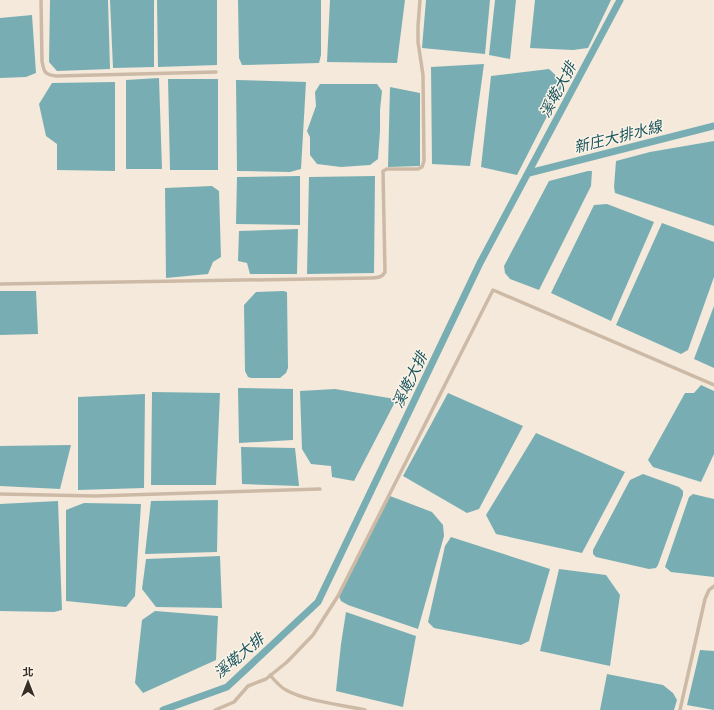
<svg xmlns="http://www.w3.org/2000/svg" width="714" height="710" font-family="Karla,'Noto Sans TC',sans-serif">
	<rect width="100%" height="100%" fill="#f4e9db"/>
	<path fill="#78aeb3" d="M50,0H108L110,69L57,71L49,62Z
		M110,0H154V67L113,68Z
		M157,0H217V65L158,67Z
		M238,0H321V55L319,63L242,65L239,58Z
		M330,0H405L397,63L327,62Z
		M426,0H490L485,54L422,48Z
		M495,0H516L510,59L489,55Z
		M535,0H611L588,48L573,50L530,48Z
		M32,15L36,73L26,77L0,78V18Z
		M484,64L470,166L432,164L431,67Z
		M549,69L564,83L517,175L481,167L491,76Z
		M159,78L162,169H126V80Z
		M168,79H218V170H170Z
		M236,80L306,82L301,169L290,172L237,171Z
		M115,82V171L57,170V144L46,136L39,104L52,83Z
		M320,84H377L382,91L380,110V131L378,159L370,165L341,167L317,164L310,155V137L307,131L316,106L315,92Z
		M390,87L420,93V166L388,167Z
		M714,141V226L615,193L614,187L616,161L650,152Z
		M588,171H592L591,186L539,290L510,279L505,273L504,266L549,181Z
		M300,176V225L236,224L237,177Z
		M375,176L374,273L307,274L309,177Z
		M212,186L219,191L221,257L213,262L208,274L166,278L165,188Z
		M607,204L654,222L611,321L551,293L594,205Z
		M662,223L714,242V277L688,350L681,354L616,325Z
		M298,229L297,274H250L247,263L238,261L239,231Z
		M0,291H36L38,334L0,335Z
		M283,291L287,292L288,368L286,373L280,378H251L248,377L245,371L244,305L256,292Z
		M714,306V368L694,359Z
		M701,385L714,391V454L701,482L653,467L648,460L685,393H694Z
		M238,388L293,389V440L239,443Z
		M335,389L395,399L394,404L354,481L332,477L331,466L311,464L302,449L300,391Z
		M152,392L220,393L216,485H151Z
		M448,393L523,426L479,509L467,513L403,476Z
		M145,394L144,488L78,490V397Z
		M536,433L625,472L582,553L496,534L486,515Z
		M71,445L60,489L0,486V446Z
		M241,447L295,448L299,486L242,484Z
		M643,474L679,487L683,491V495L658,565L656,568L649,569L596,557L593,554V550L630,480Z
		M693,494L714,499V577L671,572L665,567L689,497Z
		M390,496L432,512L443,525L444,536L418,629L348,605L341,601L338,594Z
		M218,500L217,552L145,554L151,501Z
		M58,501L62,610L54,612L0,611V504Z
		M84,503L141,504L135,596L126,607L66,601V510Z
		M451,537L550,569L529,641L521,645L434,628L428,622L445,546Z
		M220,556L222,608L156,607L142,589L146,559Z
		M559,569L606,575L620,595L610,666L540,651Z
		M155,611L218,616L216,660L143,693L135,683L142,620Z
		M346,612L416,636L403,707L336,691L341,644Z
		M700,650L714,651V710L687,705Z
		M607,674L663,685L673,693L677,700L674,710H600Z"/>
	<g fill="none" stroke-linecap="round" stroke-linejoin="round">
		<path stroke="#78aeb3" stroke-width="7" d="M529,173L714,126
			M163,710L227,687L318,602L480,263L620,0"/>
		<path stroke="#cdbaa6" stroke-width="3.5" d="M41,0L42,61C44,72 44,74 56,76L216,72
			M0,284L370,278C376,278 382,278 385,272L383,171L387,169H418L422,167L424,161L423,75L418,42V26L420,0
			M0,494L95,496L320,489
			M270,675C275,681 280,687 286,690C305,701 343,705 365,710
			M215,710L234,702L248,686L266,679L287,662L313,635L338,596L493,290L714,385
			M680,710L705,599L709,590L714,586"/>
	</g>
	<g text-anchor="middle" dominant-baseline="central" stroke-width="3" stroke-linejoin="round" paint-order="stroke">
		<g font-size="15" font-style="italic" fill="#19555d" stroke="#fbf3e8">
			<text transform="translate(558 90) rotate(-62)">溪墘大排</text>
			<text transform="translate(618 137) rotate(-14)">新庄大排水線</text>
			<text transform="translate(410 380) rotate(-64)">溪墘大排</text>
			<text transform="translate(239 656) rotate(-40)">溪墘大排</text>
		</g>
	</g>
	<g transform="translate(28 682)" stroke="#fbf3e8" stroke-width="3" paint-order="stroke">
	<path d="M0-3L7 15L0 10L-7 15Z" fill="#382d27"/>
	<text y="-6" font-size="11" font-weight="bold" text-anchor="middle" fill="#382d27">北</text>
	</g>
</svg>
